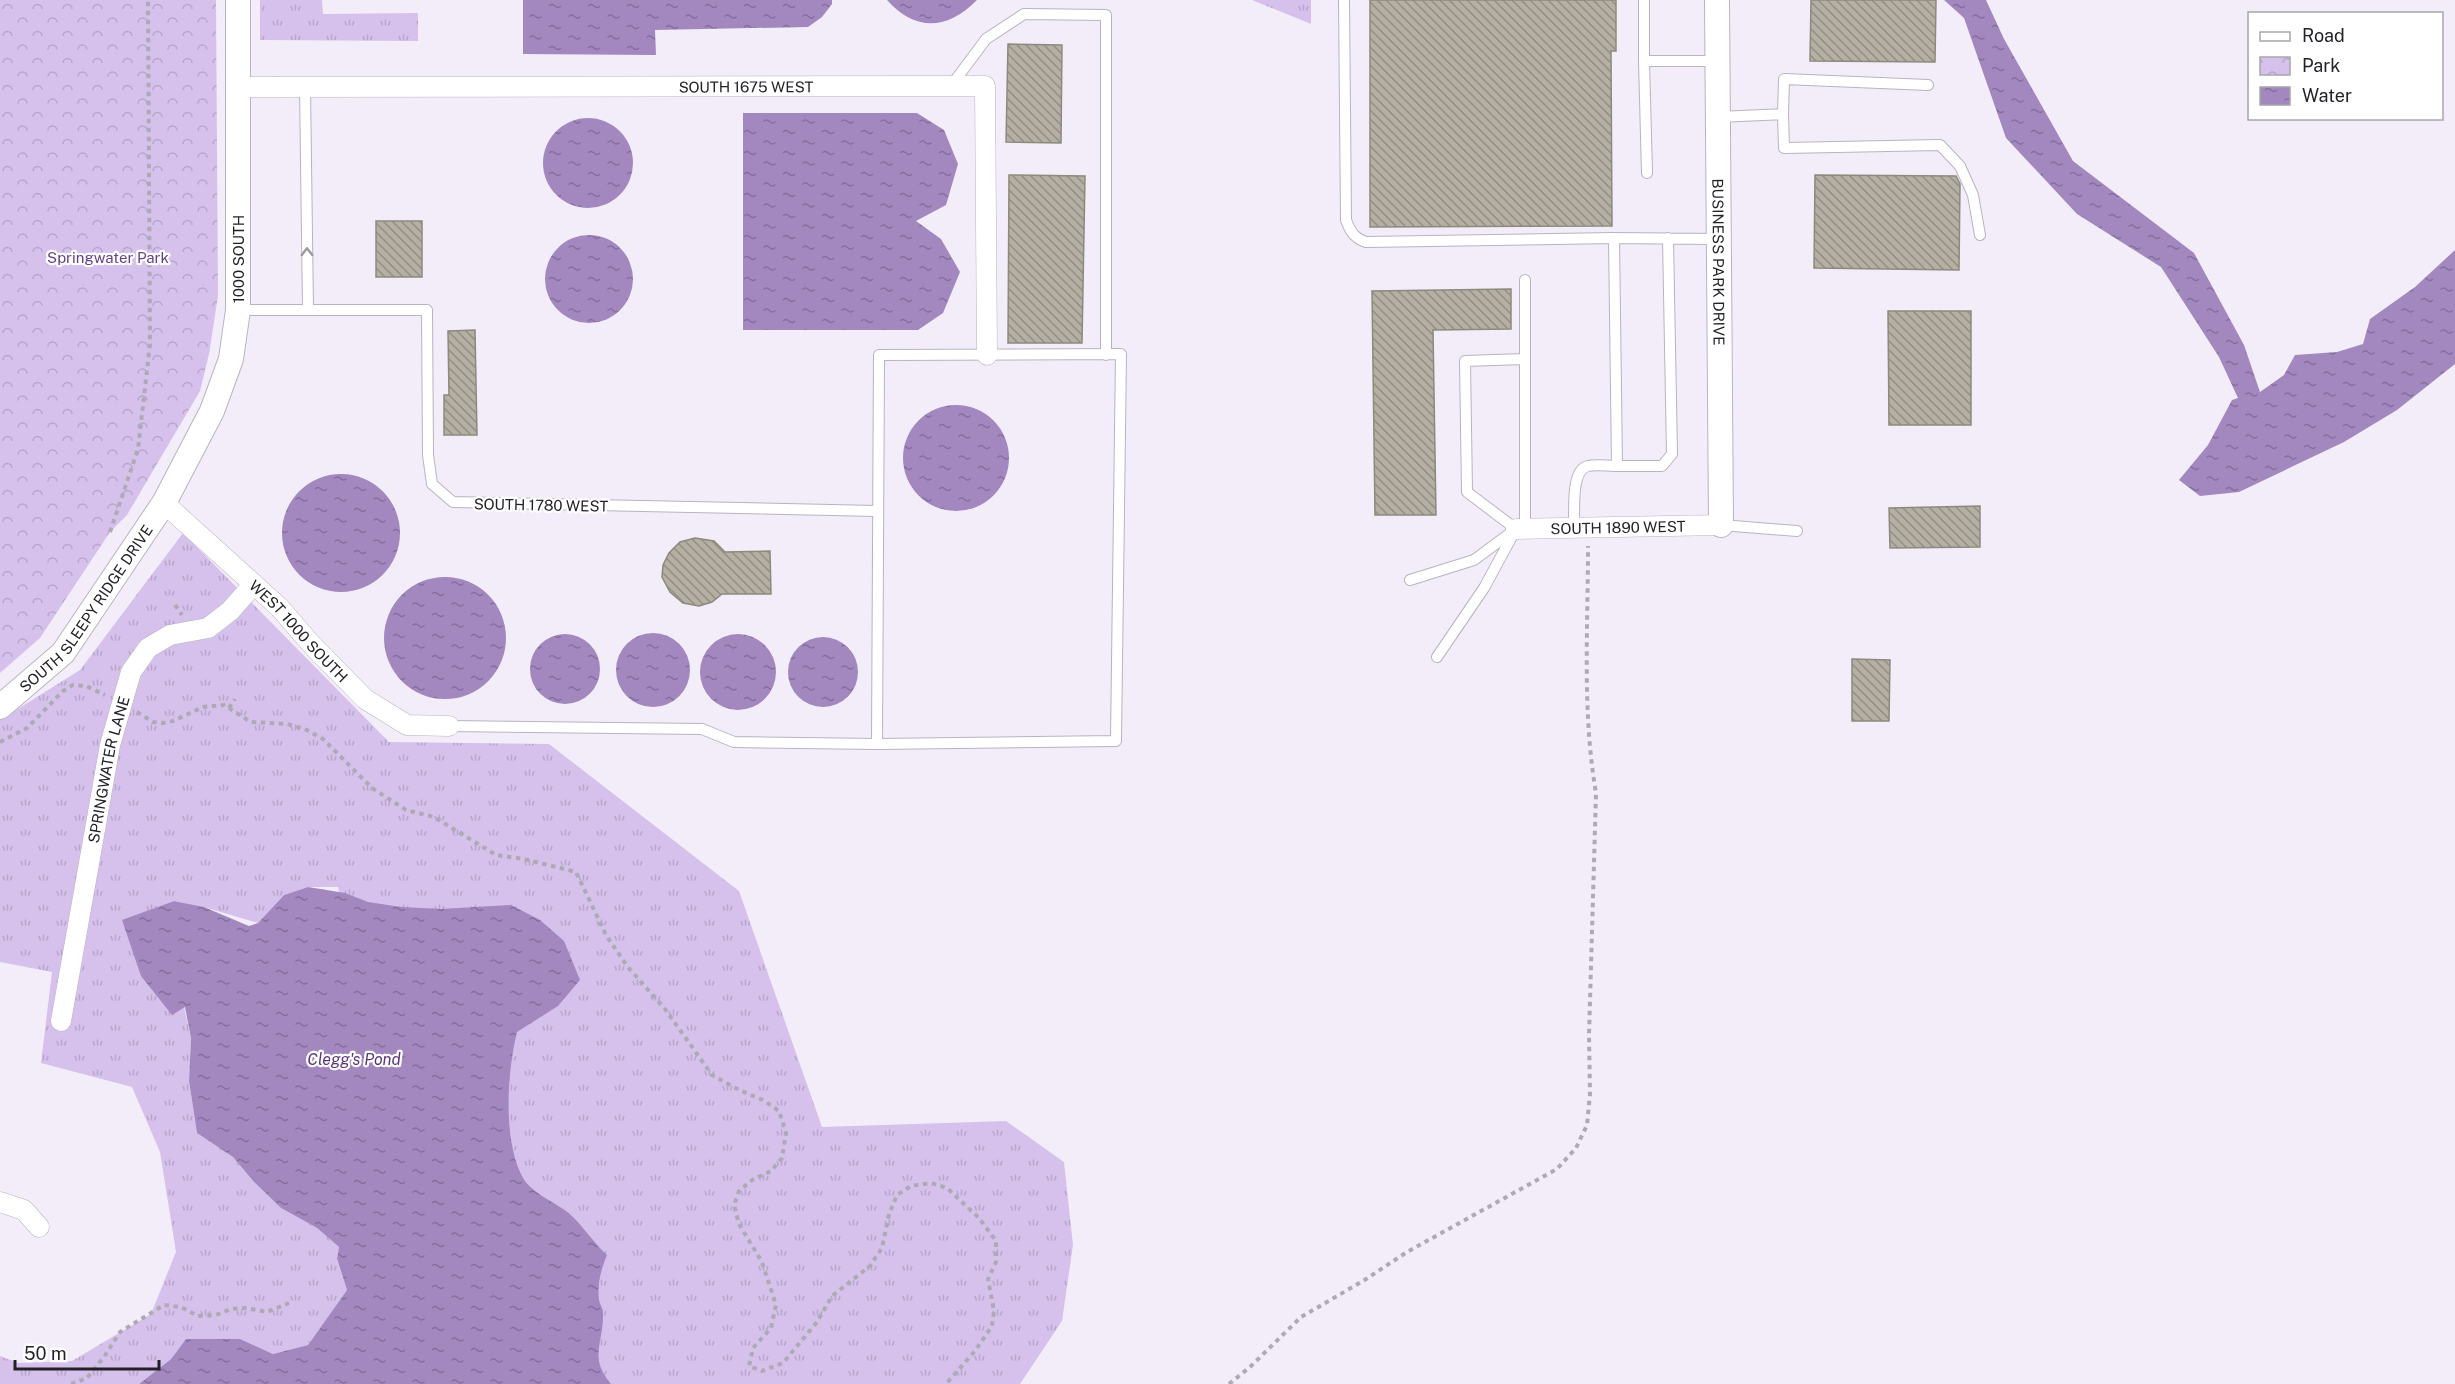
<svg xmlns="http://www.w3.org/2000/svg" width="2455" height="1384" font-family="'Public Sans',sans-serif">
	<defs>
		<pattern id="grass-tufts" width="24" height="20" patternUnits="userSpaceOnUse" patternTransform="scale(1.5)"><rect width="24" height="20" fill="#d6c1ec"/><path d="M3 7l-1-3M5 7V3M7 7l1-3M15 17l-1-3M17 17v-4M19 17l1-3" fill="none" stroke="#b7a6ca"/></pattern>
		<pattern id="park-crowns" width="20" height="18" patternUnits="userSpaceOnUse" patternTransform="scale(1.5)"><rect width="20" height="18" fill="#d6c1ec"/><path d="M2 6a3 3 0 1 1 6 0M12 15a3 3 0 1 1 6 0" fill="none" stroke="#b7a6ca"/></pattern>
		<pattern id="water-ripples" width="26" height="14" patternUnits="userSpaceOnUse" patternTransform="scale(1.5)"><rect width="26" height="14" fill="#a387bf"/><path d="M2 4q2-2 4 0t4 0M15 11q2-2 4 0t4 0" fill="none" stroke="#846e9b"/></pattern>
		<pattern id="building-back-hatch" width="6" height="6" patternUnits="userSpaceOnUse" patternTransform="scale(1.5)"><rect width="6" height="6" fill="#b5b0a3"/><path d="M-1 5l2 2M0 0l6 6M5-1l2 2" fill="none" stroke="#938f85"/></pattern>
	</defs>
	<rect width="100%" height="100%" fill="#f3edfa"/>
	<path fill="url(#grass-tufts)" d="M260,0H322L323,14L418,13V41L260,40Z
		M1252,0H1311V24Z
		M183,533L389,742L549,744L739,891L822,1127L1006,1121L1064,1162L1073,1245L1062,1321L1020,1384H422L338,887H308L284,895L258,923L204,907L174,901L122,921L184,1007L191,1038L189,1081L197,1133L233,1157L254,1182L281,1208L317,1228L339,1247L337,1260L347,1290L308,1345L273,1354L240,1339H186L171,1359L139,1384H0V1356L18,1363L72,1361L151,1314L176,1252L160,1152L132,1087L41,1063L52,972L0,962V720L80,670Z"/>
	<path fill="url(#park-crowns)" d="M0,0H216L218,296L209,354L200,391L127,515L110,532L40,638L0,673Z"/>
	<path fill="url(#water-ripples)" d="M523,0H832V4L822,17L808,27L655,30L656,55L523,54Z
		M887,0H977C948,30 915,32 887,0Z
		M1944,0H1986L2004,39L2073,161L2194,253L2244,345L2260,392L2284,375L2295,355L2337,352L2363,344L2370,319L2415,287L2455,250V364L2397,410L2344,442L2239,492L2200,496L2179,480L2208,445L2232,400L2238,398L2219,357L2161,267L2077,214L2006,138L1964,18Z
		M743,113H917L944,130L958,164L946,205L916,221L941,239L960,272L943,313L918,330H743Z
		M543 163a45 45 0 1 1 90 0a45 45 0 1 1-90 0Z
		M545 279a44 44 0 1 1 88 0a44 44 0 1 1-88 0Z
		M903 458a53 53 0 1 1 106 0a53 53 0 1 1-106 0Z
		M282 533a59 59 0 1 1 118 0a59 59 0 1 1-118 0Z
		M384 638a61 61 0 1 1 122 0a61 61 0 1 1-122 0Z
		M616 670a37 37 0 1 1 74 0a37 37 0 1 1-74 0Z
		M530 669a35 35 0 1 1 70 0a35 35 0 1 1-70 0Z
		M700 672a38 38 0 1 1 76 0a38 38 0 1 1-76 0Z
		M788 672a35 35 0 1 1 70 0a35 35 0 1 1-70 0Z
		M308,887L345,893L368,902L401,907L441,909L511,905L540,920L564,941L580,980L558,1006L517,1032C507,1072 502,1145 525,1181C537,1197 559,1203 573,1217C585,1229 594,1243 607,1255C601,1270 597,1283 599,1300C600,1305 603,1308 603,1313C604,1343 588,1357 611,1384H139L171,1359L186,1339H240L273,1354L308,1345L347,1290L337,1259L339,1247L317,1228L281,1208L254,1182L233,1157L197,1133L189,1081L191,1038L185,1007L172,1015L141,976L122,920L174,901L204,907L249,926L258,923L284,895Z"/>
	<path fill="url(#building-back-hatch)" stroke="#8d897d" stroke-width="1.5" d="M1370,0H1616V51H1611L1612,226L1370,227Z
		M1811,0H1936L1935,62L1810,61Z
		M1008,44L1062,45L1061,143L1006,142Z
		M1009,175L1085,176L1082,343H1008Z
		M1815,175L1956,176L1960,184L1959,270L1814,268Z
		M376,221H422V277H376Z
		M1511,289V329L1433,330L1436,515H1375L1372,291Z
		M1888,311H1971V425H1889Z
		M475,330L477,435H444V395H449L448,331Z
		M1980,506V547L1890,548L1889,508Z
		M695,538L714,541L725,552L770,551L771,594H722L712,602L699,606L683,603L670,592L662,577L663,565L669,553L680,542Z
		M1852,659L1890,660L1889,721H1852Z"/>
	<g fill="none" stroke-linecap="round" stroke-linejoin="round">
		<g stroke="#b9b3c0" stroke-width="12">
			<path id="service" d="M1344,0L1346,220C1350,231 1354,238 1366,242L1614,238
				M1644,0V61
				M951,86L986,39L1024,14L1106,15V355
				M305,87L308,310
				M1783,114L1784,148L1940,145L1960,166L1973,195L1980,235
				M1718,117L1783,114L1784,79L1928,85
				M1647,173L1644,61H1717
				M1668,238L1672,454L1662,466H1617L1614,238L1719,239
				M238,310H427L428,455L432,484L453,502L877,511
				M1121,354L1116,741L877,744L879,355Z
				M1721,525L1797,531
				M1574,528C1575,513 1570,470 1588,466C1596,464 1608,466 1617,466
				M1516,529L1467,492L1465,361L1525,359
				M1525,529V280
				M1410,580L1474,560L1513,531
				M1437,657L1484,588L1516,529
				M449,726L702,729L734,742L877,744"/>
		</g>
		<g stroke="#b9b3c0" stroke-width="21">
			<g id="minor">
				<path id="s1" d="M239,87L985,86L987,355"/>
				<path id="s2" d="M164,503L280,608L311,644L365,699L407,725L449,726"/>
				<path id="s3" d="M1516,529L1721,525"/>
				<path id="s4" d="M61,1021L110,745L131,672L148,648L170,635L208,628L230,611L254,584"/>
				<path d="M0,1202L24,1210L39,1227"/>
			</g>
		</g>
		<g stroke="#b9b3c0" stroke-width="26">
			<g id="tertiary">
				<path id="s5" d="M1717,0L1721,525"/>
				<path id="s6" d="M0,707L63,653L164,503L212,411L231,359L238,310V0"/>
			</g>
		</g>
		<path stroke="#aeaab4" stroke-width="4" stroke-dasharray="4.5 4.5" stroke-linecap="butt" d="M110,532L138,449L150,344L148,0
			M175,605L182,615
			M229,708L235,699
			M137,712L153,722L163,723L173,721L203,707L224,705L251,722L287,724L305,729L323,739L372,788L406,810L434,817L496,855L524,859L576,872L606,935L627,966L665,1009L712,1075L739,1090L763,1100L779,1111L786,1133L782,1158L771,1171L752,1180L739,1191L734,1205L739,1224L762,1262L776,1305L771,1328L753,1348L749,1366L762,1371L783,1363L817,1322L832,1296L870,1266L882,1248L889,1214L897,1195L911,1186L931,1183L947,1188L979,1218L996,1241V1262L988,1279L994,1311L992,1326L975,1351L946,1384
			M0,742L27,728L63,691L73,685L86,686L105,695
			M71,1384L87,1378L104,1357L120,1332L164,1305L181,1307L198,1316L216,1315L231,1309L246,1308L267,1312L289,1303
			M1229,1384L1250,1367L1301,1317L1363,1281L1407,1252L1557,1169L1576,1148L1587,1125L1590,1094L1589,1036L1596,793C1582,712 1588,628 1588,546"/>
		<use href="#service" stroke="#fff" stroke-width="10"/>
		<use href="#minor" stroke="#fff" stroke-width="20"/>
		<use href="#tertiary" stroke="#fff" stroke-width="24"/>
	</g>
	<defs><path id="oneway-chevron" d="M-2-3.5L2.5 0L-2 3.5" fill="none" stroke-width="1.6" stroke-linecap="round" stroke-linejoin="round" transform="scale(1.5)"/></defs>
	<use stroke="#9c9b9d" href="#oneway-chevron" transform="translate(307 252) rotate(-91)"/>
	<g text-anchor="middle" dominant-baseline="central" stroke-width="4.5" stroke-linejoin="round" paint-order="stroke">
		<g font-size="15" fill="#232126" stroke="#fff">
			<text stroke="none"><textPath href="#s1" startOffset="507">SOUTH 1675 WEST</textPath></text>
			<text transform="translate(238 259) rotate(-90)">1000 SOUTH</text>
			<text stroke="none"><textPath href="#s5" startOffset="262">BUSINESS PARK DRIVE</textPath></text>
			<text transform="translate(541 505) rotate(1)">SOUTH 1780 WEST</text>
			<text stroke="none"><textPath href="#s3" startOffset="102">SOUTH 1890 WEST</textPath></text>
			<text stroke="none"><textPath href="#s6" startOffset="132">SOUTH SLEEPY RIDGE DRIVE</textPath></text>
			<text stroke="none"><textPath href="#s2" startOffset="186">WEST 1000 SOUTH</textPath></text>
			<text stroke="none"><textPath href="#s4" startOffset="256">SPRINGWATER LANE</textPath></text>
		</g>
		<g font-size="15" fill="#664087" stroke="#fff">
			<text x="108" y="257">Springwater Park</text>
		</g>
		<g font-size="16" font-style="italic" fill="#5b357b" stroke="#fff">
			<text x="354" y="1059">Clegg's Pond</text>
		</g>
	</g>
	<rect x="2248" y="12" width="195" height="108" fill="#ffffff" stroke="#a7a6a8" stroke-width="1.5"/>
	<rect x="2260" y="32" width="30" height="9" fill="#ffffff" stroke="#a7a6a8" stroke-width="1.5"/>
	<text x="2302" y="42" font-size="18" fill="#232126">Road</text>
	<rect x="2260" y="57" width="30" height="18" fill="url(#park-crowns)" stroke="#a7a6a8" stroke-width="1.5"/>
	<text x="2302" y="72" font-size="18" fill="#232126">Park</text>
	<rect x="2260" y="87" width="30" height="18" fill="url(#water-ripples)" stroke="#a7a6a8" stroke-width="1.5"/>
	<text x="2302" y="102" font-size="18" fill="#232126">Water</text>
	<path d="M15 1360v9h144v-9" fill="none" stroke="#232126" stroke-width="3"/>
	<text x="24" y="1360" font-size="18" fill="#232126" stroke="#ffffff" stroke-width="4.5" paint-order="stroke">50 m</text>
</svg>
